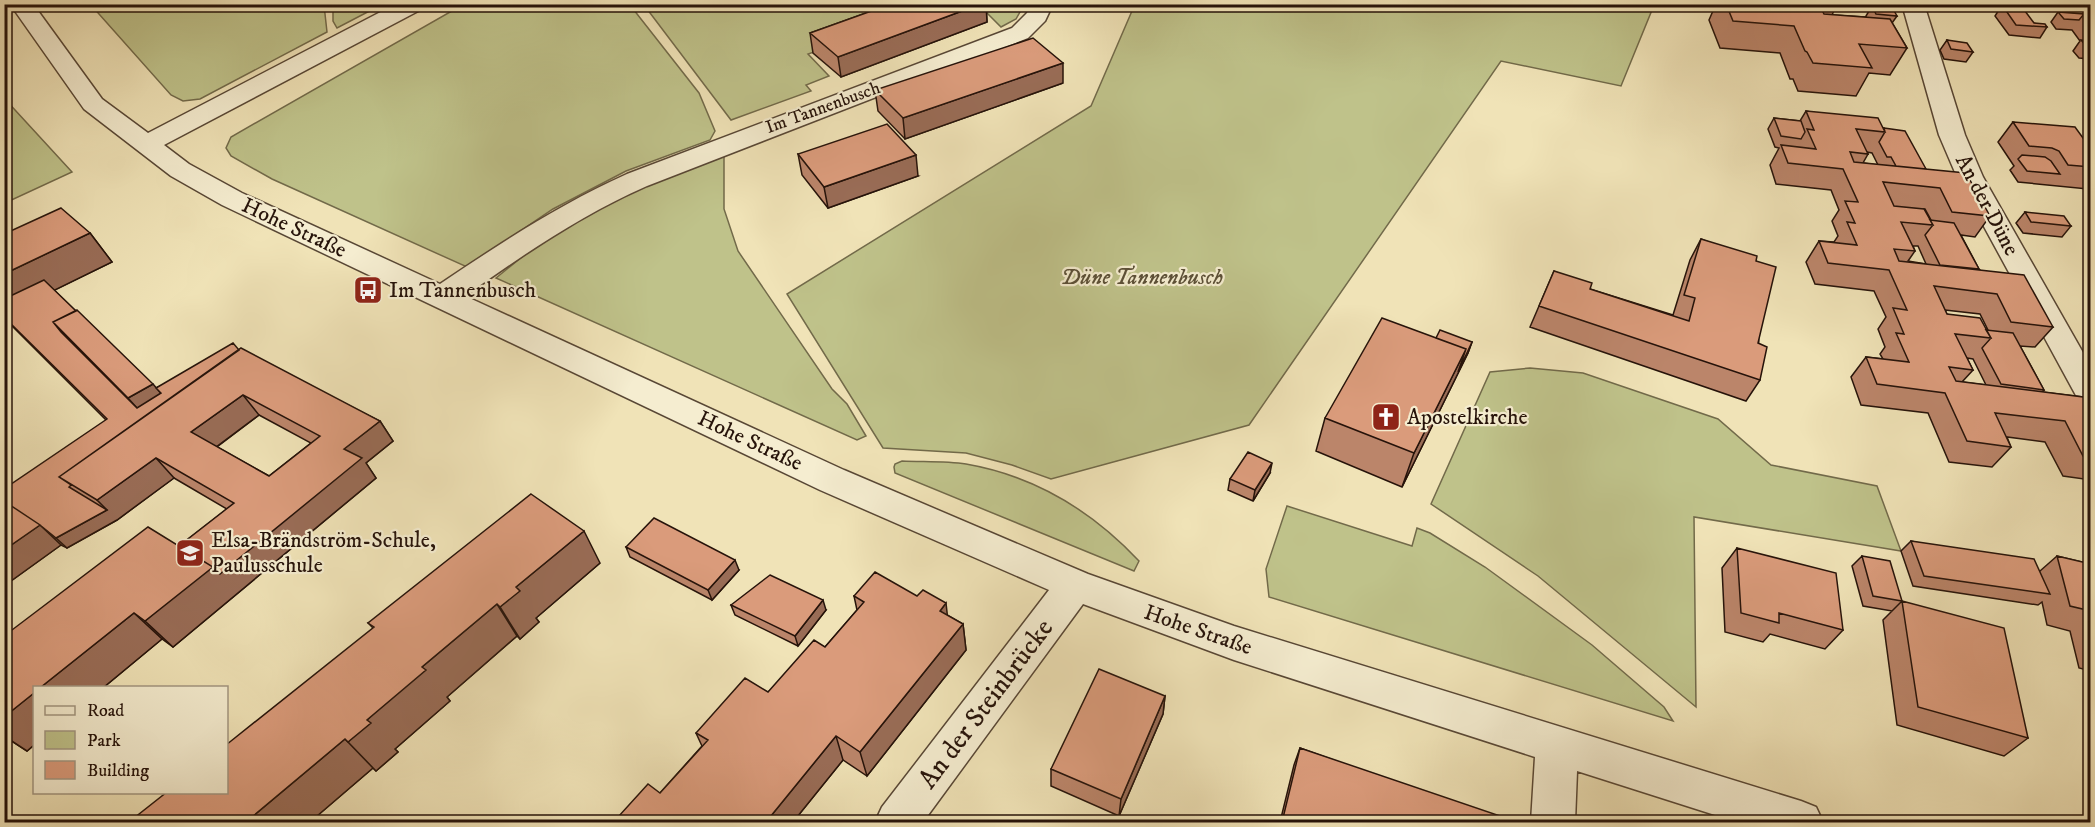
<svg xmlns="http://www.w3.org/2000/svg" width="2095" height="827" font-family="'IM FELL DW Pica',serif">
	<rect width="100%" height="100%" fill="#f0e3b7"/>
	<filter id="stains"><feTurbulence type="fractalNoise" baseFrequency=".00333" numOctaves="4"/><feColorMatrix values="0 0 0 0 .2 0 0 0 0 .09 0 0 0 0 .02 0 0 0 .5 -.17"/></filter>
	<radialGradient id="worn" r=".72"><stop offset=".6" stop-color="#630" stop-opacity="0"/><stop offset="1" stop-color="#630" stop-opacity=".3"/></radialGradient>
	<path fill="#bfc28a" stroke="#726a4a" stroke-width="1.5" d="M464,4L630,5L699,93L715,131L710,140L626,171L553,209L467,267L272,179L231,156L226,148L231,137Z
		M1135,4H1654V5L1621,86L1501,61L1249,425L1051,479L1012,465L966,453L883,448L787,294L1091,106Z
		M91,5H324L327,32L200,99L183,101L171,95Z
		M333,5V4L381,5L337,28L333,21Z
		M644,5H947L808,54L829,76L806,85L811,91L731,120Z
		M979,5H1024L1016,19L1001,27Z
		M4,98L72,172L5,203H4Z
		M724,153V209L738,251L832,389L847,404L866,436L857,440L496,278L544,239L594,206Z
		M1530,368L1583,373L1718,419L1771,465L1877,486L1901,551L1694,517L1696,707L1538,576L1431,504L1490,372Z
		M902,461C923,462 946,461 966,464C1035,476 1092,511 1139,561L1134,571L895,473L894,467L895,464Z
		M1287,506L1412,546L1417,528L1430,533L1485,567L1592,645L1664,707L1673,721L1269,597L1266,569Z"/>
	<g fill="none" stroke-linecap="round" stroke-linejoin="round">
		<g stroke="#584735" stroke-width="3">
			<path id="minor" d="M10,4H33L102,99L148,133L396,4H425L422,9L164,145L189,164L242,193L440,284C501,243 560,204 627,174L1012,28L1027,13L1031,4H1053L1045,21L1028,38L647,186C581,215 524,254 465,296L844,470L1088,574L1234,626L1801,801L1816,807L1823,822H1737L1577,771L1575,822H1531L1535,757L1234,660L1083,604L923,822H875L882,807L1049,590L820,490L222,205L171,176L84,109Z
				M1902,4H1924L1965,135L1983,177L2090,365V405L2079,401L1957,177L1939,135Z"/>
		</g>
		<use href="#minor" fill="#f5edd0" fill-rule="evenodd"/>
	</g>
	<path fill="#bb856a" stroke="#26130a" stroke-width="1.5" fill-rule="evenodd" d="M891,4H986L987,22L841,77L813,53L810,33Z
		M1716,4H1837L1832,15L1866,17V16L1872,6L1897,16L1892,23L1907,48L1890,75L1869,73L1856,96L1798,91L1793,79H1790L1780,53L1720,48L1709,20Z
		M2049,4H2068L2067,6Z
		M2002,5L2034,23L2047,27L2040,38L2009,35L1995,16Z
		M2086,11H2091V59L2079,58L2073,51L2080,41L2072,30L2056,29L2051,22L2058,12L2084,14Z
		M1947,40L1973,52L1966,62L1944,59L1940,50Z
		M1063,83L905,139L878,111L875,90Z
		M1806,111L1884,128L1926,169L1990,216L1975,237L1961,235L1979,269L2053,327L2035,347L2020,346L2044,390L2042,392L2091,398V480L2063,476L2045,442L2007,437L2011,447L1992,467L1949,462L1928,413L1861,405L1851,377L1866,357L1883,359L1880,354L1885,347L1878,329L1886,317L1874,291L1815,284L1806,262L1819,241L1834,242L1838,236L1832,221L1839,210L1831,190L1776,184L1770,165L1779,148L1775,147L1768,129L1774,118L1800,121ZM1867,152L1872,153L1878,165L1863,163L1868,154ZM1924,209H1925L1931,220H1930ZM1913,246H1918L1926,264L1908,261L1915,251ZM1945,310L1980,314L1988,330L1947,314ZM1967,358L1973,359L1986,385L1962,382L1973,370Z
		M2013,122L2091,149V185L2088,189L2018,182L2010,170L2014,166L1998,142Z
		M798,154L918,176L828,208L802,175Z
		M2025,212L2071,226L2062,237L2023,233L2016,223Z
		M90,233L112,262L54,290L156,388L239,350L380,421L393,441L366,463L376,478L173,647L162,639L27,751L4,736V636L179,546L227,509L174,478L117,520L67,548L61,545L4,586L106,420L4,318V234ZM259,415L311,443L269,476L217,447Z
		M1701,239L1756,261L1760,380L1746,401L1530,327L1554,271L1590,289L1673,315L1690,260Z
		M1436,338L1472,342L1468,353L1402,487L1316,451L1325,418Z
		M1270,473L1253,501L1228,490L1230,479Z
		M1911,541L2040,571L2057,556L2091,564V671L2079,668L2070,631L2047,625L2042,602L2038,605L1913,586L1901,551Z
		M626,547L739,570L712,600L630,557Z
		M1737,548L1843,630L1825,649L1770,634L1763,642L1725,632L1722,568Z
		M1862,556L1902,601L1892,611L1863,606L1852,566Z
		M600,563L536,618L539,622L520,639L517,636L447,697L450,701L395,749L398,752L376,771L373,768L310,822L373,628L368,623Z
		M854,596L947,615L963,624L966,650L867,776L843,760L793,822H622L618,817L660,793L702,746L696,733L768,692L825,647L857,610Z
		M1902,601L2028,738L2004,756L1897,725L1883,620Z
		M731,605L826,610L798,646L735,615Z
		M1165,696L1163,714L1119,816L1051,786V769Z
		M1300,748L1506,822H1280L1294,765Z"/>
	<path fill="#996c56" stroke="#26130a" stroke-width="1.5" d="M981,4H986L987,22L841,77L838,57Z
		M1063,63V83L905,139L903,118Z
		M916,155L918,176L828,208L824,187Z
		M90,233L112,262L4,315V274Z
		M1472,342L1468,353L1402,487L1414,453L1466,349Z
		M153,384L170,404L146,418L128,398Z
		M243,395L259,415L208,453L191,432Z
		M380,421L393,441L366,463L376,478L173,647L145,621L344,449Z
		M156,458L174,478L117,520L67,548L56,538L107,510L97,500Z
		M1272,463L1270,473L1253,501L1255,490Z
		M40,525L61,545L4,586V550Z
		M584,531L600,563L536,618L539,622L520,639L500,607L516,587Z
		M735,560L739,570L712,600L708,590Z
		M823,600L826,610L798,646L795,636Z
		M946,603L949,630L940,611Z
		M497,604L517,636L447,697L450,701L395,749L398,752L376,771L348,742L367,720L422,667Z
		M134,613L162,639L104,687H41Z
		M963,624L966,650L867,776L860,752Z
		M34,693V745L27,751L4,736V717Z
		M1165,696L1163,714L1119,816L1121,799Z
		M836,736L843,760L793,822H766Z
		M345,739L373,768L310,822H246Z"/>
	<path fill="#da9b7b" stroke="#26130a" stroke-width="1.5" fill-rule="evenodd" d="M891,4H981L838,57L810,33Z
		M1726,4H1819L1824,14L1890,19L1907,48L1859,44L1872,68L1813,63L1807,52L1805,51L1794,26L1733,21Z
		M2002,5L2022,7L2034,23L2045,24L2047,27L2016,25Z
		M1872,6L1892,7L1897,16L1876,14Z
		M2058,12L2084,14L2079,20L2064,19Z
		M1033,38L1063,63L903,118L875,90Z
		M1947,40L1967,43L1973,52L1951,49Z
		M2081,40L2091,41V48L2087,47Z
		M1806,111L1878,118L1885,132L1856,129L1868,154L1850,152L1854,162L1966,173L1990,216L1952,212L1940,188L1883,182L1894,206L1924,209L1933,225L1901,222L1915,251L1894,249L1899,261L2024,275L2053,327L2011,322L1997,294L1934,286L1947,314L1980,318L1991,338L1955,334L1973,370L1949,367L1956,381L2091,398V457L2083,456L2065,421L1995,413L2011,447L1967,441L1945,393L1877,384L1866,357L1909,362L1896,333L1904,334L1893,308L1907,310L1889,270L1828,263L1819,241L1857,245L1847,222L1855,223L1845,201L1858,202L1843,169L1788,163L1781,145L1816,149L1807,129L1814,130Z
		M1774,118L1801,121L1805,132L1801,139L1781,136Z
		M2013,122L2075,127L2091,149V167L2068,165L2059,151L2052,148L2029,146Z
		M887,124L916,155L824,187L798,154Z
		M1884,128L1905,131L1926,169L1896,166L1891,157H1887L1879,142L1885,132Z
		M2022,155L2045,157L2051,161L2060,174L2027,171L2018,159Z
		M61,208L90,233L4,274V234Z
		M2025,212L2064,216L2071,226L2031,222Z
		M1930,220L1954,223L1979,269L1940,265L1925,235L1933,225Z
		M1701,239L1757,256L1756,261L1776,267L1758,343L1767,347L1760,380L1539,306L1554,271L1592,283L1590,289L1689,321L1695,298L1684,295Z
		M44,280L76,311L53,322L61,332L137,408L161,393L156,388L233,343L239,350L59,477L71,485L69,487L107,510L56,538L40,525L4,501V489L107,419L4,317V299Z
		M77,310L153,384L128,398L53,322Z
		M1382,318L1466,349L1414,453L1325,418Z
		M1440,330L1472,342L1458,372L1466,349L1436,338Z
		M1986,330L2013,333L2044,390L2001,384L1982,348L1991,338Z
		M241,348L380,421L344,449L362,458L220,574L213,567L179,546L234,503L156,458L97,500L59,477ZM243,395L320,436L269,476L191,432Z
		M1248,452L1272,463L1255,490L1230,479Z
		M531,494L584,531L516,587L520,591L500,607L497,604L422,667L426,670L367,720L371,723L348,742L345,739L246,822H129L167,792H226V745L374,627L368,623Z
		M4,501L40,525L4,550Z
		M654,518L735,560L708,590L626,547Z
		M148,527L213,567L145,621L134,613L41,687H34V693L4,717V636Z
		M1911,541L2034,559L2050,594L1924,576Z
		M1737,548L1836,573L1843,630L1779,613V623L1741,613Z
		M1862,556L1890,561L1902,601L1873,596Z
		M2057,556L2091,564V611L2070,606Z
		M875,572L917,596L923,590L946,603L940,611L963,624L860,752L836,736L766,822H626L618,817L648,784L660,793L708,740L696,733L745,678L768,692L814,640L825,647L864,602L854,596Z
		M770,575L823,600L795,636L731,605Z
		M1902,601L2004,628L2028,738L1918,707Z
		M1099,669L1165,696L1121,799L1051,769Z
		M1300,748L1506,818V822H1282Z"/>
	<defs>
		<g id="bus-square" transform="scale(1.5)"><rect x="-9" y="-9" width="18" height="18" rx="4" fill="#8f2418" stroke="#f5edd0"/><path d="M-5-6H5V4H4V6H2V4H-2V6H-4V4H-5ZM-3.5-4V0h7V-4ZM-3.5 1.2v1.5H-2V1.2ZM2 1.2v1.5H3.5V1.2Z" fill="#fff"/></g>
		<g id="church-square" transform="scale(1.5)"><rect x="-9" y="-9" width="18" height="18" rx="4" fill="#8f2418" stroke="#f5edd0"/><path d="M-1.2-6h2.4v3.5h3.3v2.4h-3.3V6h-2.4V-.1h-3.3v-2.4h3.3Z" fill="#fff"/></g>
		<g id="school-square" transform="scale(1.5)"><rect x="-9" y="-9" width="18" height="18" rx="4" fill="#8f2418" stroke="#f5edd0"/><path d="M0-5L7-2L0 1L-7-2ZM-4 1L0 2.5L4 1V4Q0 6-4 4Z" fill="#fff"/></g>
	</defs>
	<g fill-rule="evenodd">
		<use href="#bus-square" x="368" y="290"/>
		<use href="#church-square" x="1386" y="417"/>
		<use href="#school-square" x="190" y="553"/>
	</g>
	<g text-anchor="middle" dominant-baseline="central" stroke-width="4.5" stroke-linejoin="round" paint-order="stroke">
		<g font-size="18" fill="#26130a" stroke="#f5edd0">
			<text transform="translate(823 108) rotate(-20)">Im Tannenbusch</text>
		</g>
		<g font-size="22" fill="#26130a" stroke="#f5edd0">
			<text transform="translate(1987 205) rotate(62)">An der Düne</text>
			<text transform="translate(294 228) rotate(25)">Hohe Straße</text>
			<text transform="translate(750 441) rotate(25)">Hohe Straße</text>
			<text transform="translate(1198 630) rotate(19)">Hohe Straße</text>
		</g>
		<g font-size="22" font-style="italic" fill="#5c5037" stroke="#f5edd0">
			<text x="1142" y="277">Düne Tannenbusch</text>
		</g>
		<g font-size="22" fill="#26130a" stroke="#f5edd0" text-anchor="start">
			<text x="389" y="290">Im Tannenbusch</text>
			<text x="1407" y="417">Apostelkirche</text>
			<text x="211" y="540">Elsa-Brändström-Schule,<tspan x="211" dy="25">Paulusschule</tspan></text>
		</g>
		<g font-size="27" fill="#26130a" stroke="#f5edd0">
			<text transform="translate(986 704) rotate(-53)">An der Steinbrücke</text>
		</g>
	</g>
	<rect width="2095" height="827" fill="none" stroke="#f0e3b7" stroke-width="24"/>
	<rect x="6" y="6" width="2083" height="815" fill="none" stroke="#26130a" stroke-width="3"/>
	<rect x="12" y="12" width="2071" height="803" fill="none" stroke="#26130a" stroke-width="1.5"/>
	<rect x="33" y="686" width="195" height="108" fill="#f5edd0" stroke="#a29681" stroke-width="1.5"/>
	<rect x="45" y="706" width="30" height="9" fill="#f5edd0" stroke="#a29681" stroke-width="1.5"/>
	<text x="87" y="716" font-size="18" fill="#26130a">Road</text>
	<rect x="45" y="731" width="30" height="18" fill="#bfc28a" stroke="#a29681" stroke-width="1.5"/>
	<text x="87" y="746" font-size="18" fill="#26130a">Park</text>
	<rect x="45" y="761" width="30" height="18" fill="#da9b7b" stroke="#a29681" stroke-width="1.5"/>
	<text x="87" y="776" font-size="18" fill="#26130a">Building</text>
	<rect width="100%" height="100%" filter="url(#stains)"/>
	<rect width="100%" height="100%" fill="url(#worn)"/>
</svg>
